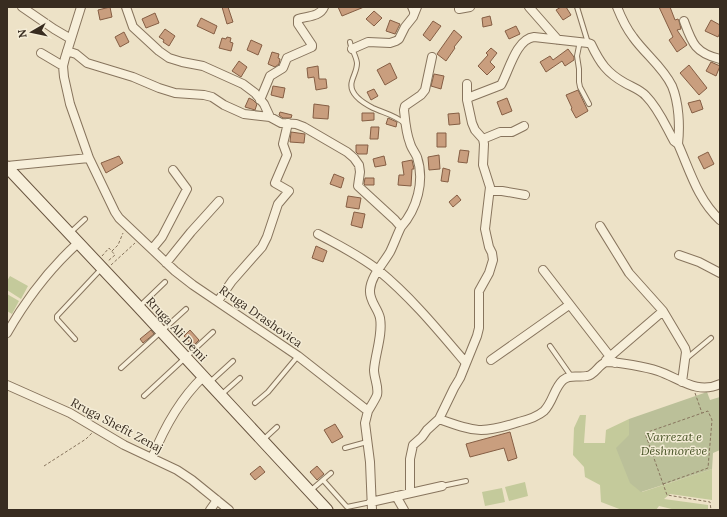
<svg xmlns="http://www.w3.org/2000/svg" width="727" height="517" font-family="Lora,serif">
	<rect width="100%" height="100%" fill="#ede2c7"/>
	<path fill="#c4ca9b" d="M10,276L28,286L21,299L7,290V281Z
		M7,294L19,301L12,314L7,311Z
		M580,415H586L584,443H605L606,430L629,419V435L642,492L712,469V500L670,494L664,499L708,505V510H676L659,506L656,510H622L601,502L600,485L585,477L584,467L573,455L574,428Z
		M525,482L528,496L509,501L505,487Z
		M502,488L505,502L485,506L482,492Z"/>
	<path fill="#bbc099" d="M707,392L710,400L720,397V450L713,453L712,469L641,492L630,483L616,448L629,435V419Z"/>
	<path fill="#c99e7e" stroke="#855e44" d="M110,7L112,17L100,20L98,10Z
		M222,7H228L233,22L227,24Z
		M338,7H364L342,16Z
		M561,7H566L571,15L563,20L556,10Z
		M659,7H670L675,20L678,19L679,21L681,29L677,30L687,45L677,52L669,40L673,37Z
		M374,11L382,18L374,26L366,19Z
		M155,13L159,23L146,28L142,19Z
		M490,16L492,25L483,27L482,18Z
		M201,18L217,26L214,34L197,26Z
		M390,20L400,24L395,34L386,31Z
		M711,20L720,25V33L718,37L705,31Z
		M433,21L441,26L430,41L423,35Z
		M516,26L520,34L509,39L505,31Z
		M165,29L175,36L169,46L163,42L164,40L159,37Z
		M454,30L462,37L454,47L455,48L446,61L437,54Z
		M124,32L129,42L120,47L115,37Z
		M227,37L231,38L230,42L233,43L231,51L219,48L222,38L226,39Z
		M251,40L262,45L258,55L247,50Z
		M491,48L497,53L490,62L495,67L487,75L478,66L488,55L486,53Z
		M568,49L574,57V60L565,66L562,61L546,72L540,62L550,56L553,60Z
		M272,52L279,54L278,58L280,59L279,64L275,67L268,64Z
		M239,61L247,67L241,77L232,71Z
		M711,62L720,66L716,76L706,71Z
		M390,63L397,78L385,85L377,70Z
		M689,65L707,88L699,95L680,73Z
		M318,66L319,79H326L327,88L316,90L314,77L308,78L307,68Z
		M434,74L444,76L441,89L431,86Z
		M273,86L285,88L283,98L271,95Z
		M374,89L378,96L371,100L367,92Z
		M578,90L588,111L576,118L571,109L572,108L566,95Z
		M249,98L253,100L257,104L255,110L245,107Z
		M507,98L512,111L502,115L497,102Z
		M700,100L703,109L692,113L688,103Z
		M314,104L329,106L328,119L313,118Z
		M280,112L292,115L291,118H283L279,115Z
		M362,113H374V120L362,121Z
		M459,113L460,124L449,125L448,114Z
		M388,118L397,122L396,127L386,124Z
		M371,127H379L378,139H370Z
		M291,132L305,134L304,143L290,142Z
		M437,133H446V147H437Z
		M356,145H368L367,154H358L356,152Z
		M460,150L469,151L467,163L458,162Z
		M708,152L714,164L704,169L698,157Z
		M439,155L440,169L429,170L428,157Z
		M119,156L123,163L106,173L101,163Z
		M384,156L386,165L375,167L373,159Z
		M412,160L414,169H412L411,186L398,185L399,175H404L402,162Z
		M443,168L450,170L448,182L441,181Z
		M334,174L344,178L341,188L330,184Z
		M365,178H374V185H365L364,184Z
		M457,195L461,200L453,207L449,202Z
		M348,196L361,198L359,209L346,207Z
		M354,212L365,214L362,228L351,225Z
		M316,246L327,251L323,262L312,258Z
		M151,330L154,334L143,343L140,339Z
		M190,330L199,340L193,346L184,336Z
		M335,424L343,437L332,443L324,430Z
		M510,432L517,458L508,461L504,448L470,457L466,444Z
		M260,466L265,472L255,480L250,474Z
		M317,466L324,474L317,480L310,472Z"/>
	<g fill="none" stroke-linecap="round" stroke-linejoin="round">
		<g stroke="#87745d" stroke-width="6">
			<path id="service" d="M410,7L413,14
				M577,7L588,43
				M580,41L577,56L579,69V82L580,87L589,104
				M350,42C351,49 356,55 357,63C357,70 354,74 352,81C348,94 363,103 373,108C384,113 395,115 404,123
				M71,232L85,219
				M139,307L165,282
				M75,339L57,319V316L102,268
				M550,346L571,376
				M687,358L711,338
				M121,368L186,309
				M210,382L233,361
				M222,394L240,378
				M144,396L213,332
				M255,403L268,392L298,356
				M264,439L277,427
				M345,448L367,442
				M323,480L347,507L371,502
				M442,486L466,481
				M310,491L331,473"/>
		</g>
		<g stroke="#87745d" stroke-width="10">
			<path id="minor" d="M22,7L54,29L71,39
				M81,7L65,58L63,66L64,77L70,104L89,158L115,212L119,218L175,271L193,285L298,356L368,411L365,423L370,462L372,510
				M126,7L133,27L159,51L169,58L182,62L203,66L243,84L255,93L264,104L270,117
				M529,7L558,40
				M617,7C621,17 626,28 633,37C645,54 663,67 672,86C679,103 680,126 678,144
				M459,9L470,7
				M684,21C692,43 695,53 720,59
				M352,49L368,42L390,43L396,41L399,39L405,27L413,17L417,7
				M67,51L76,54L87,63L133,77L159,88L175,93L204,95L212,97L224,105L244,114L270,117L281,123L296,124L304,127L347,152L354,158L359,165L360,172L358,186L395,220L401,227C397,235 394,244 390,252C383,264 371,276 370,290C369,301 378,308 380,318C383,335 375,354 374,370C374,378 379,387 377,395C375,400 371,406 368,411
				M41,53L63,66
				M467,84V100
				M260,100L270,76L283,68L287,58L312,47V45L298,24V19C307,16 320,17 324,7
				M483,139L500,132H512L524,126
				M7,166L89,158
				M490,191H502L525,195
				M600,226L629,273L663,311L685,348L686,352L682,382
				M401,227C417,209 425,181 417,157C415,152 411,148 410,143C406,133 405,120 404,110L405,106L421,95L425,90L432,57
				M318,234C338,245 359,255 378,270C411,297 438,330 466,363
				M152,249L162,237L187,189L173,170
				M679,255L699,262L720,273
				M166,263L191,232L219,201
				M543,270L615,363
				M218,301L232,281L262,247L267,237L278,204L289,191L275,183L287,155L283,144L288,123
				M7,333C27,298 48,270 78,243
				M491,360L569,305
				M606,360L663,311
				M7,385L70,413L124,445L177,470L192,480L229,510
				M439,419C475,432 482,434 519,422C527,420 537,417 544,411C553,402 554,388 563,380C570,374 579,378 587,376C595,375 598,365 606,362C619,362 646,367 658,371C679,378 697,395 720,384
				M152,458C164,428 179,400 203,377
				M410,493V459L413,445L422,437L427,430L439,419L454,388L460,378L477,336L479,328V291L489,273L493,260L492,253L489,247L485,229L490,187L483,165L484,144L483,139L475,130L472,123L467,100L470,97L501,85C509,71 516,39 534,37L588,43L591,44C600,63 607,73 625,83C632,87 641,90 646,96C659,109 666,127 674,141L678,144C690,171 698,200 720,220
				M396,496L404,510
				M371,502L442,486
				M210,510L217,500"/>
		</g>
		<g stroke="#695540" stroke-width="13">
			<path id="secondary" d="M7,167L135,303L327,510"/>
		</g>
		<path stroke="#87745d" stroke-width="1" stroke-dasharray="3 2" stroke-linecap="butt" d="M112,251L118,245L123,233
			M102,256L109,248L115,255L108,261
			M111,265L135,243
			M695,393L702,413
			M44,466L86,439L92,433
			M663,484L708,468L712,420L708,411L645,433L667,495L710,502L711,510"/>
		<use href="#service" stroke="#f7efda" stroke-width="4"/>
		<use href="#minor" stroke="#f7efda" stroke-width="8"/>
		<use href="#secondary" stroke="#f7efda" stroke-width="11"/>
	</g>
	<g text-anchor="middle" dominant-baseline="central" stroke-width="3" stroke-linejoin="round" paint-order="stroke">
		<g font-size="12" fill="#382c20" stroke="#f4ecd6">
			<text transform="translate(261 316) rotate(35)">Rruga Drashovica</text>
			<text transform="translate(177 329) rotate(47)">Rruga Ali Demi</text>
			<text transform="translate(117 425) rotate(28)">Rruga Shefit Zenaj</text>
		</g>
		<g font-size="12" font-style="italic" fill="#485427" stroke="#f4ecd6">
			<text x="674" y="436">Varrezat e<tspan x="674" dy="14">Dëshmorëve</tspan></text>
		</g>
	</g>
	<rect width="727" height="517" fill="none" stroke="#382c20" stroke-width="16"/>
	<g transform="translate(32 32) rotate(261)" stroke="#f4ecd6" stroke-width="3" paint-order="stroke">
	<path d="M0-3L7 15L0 10L-7 15Z" fill="#382c20"/>
	<text y="-6" font-size="11" font-weight="bold" text-anchor="middle" fill="#382c20">N</text>
	</g>
</svg>
